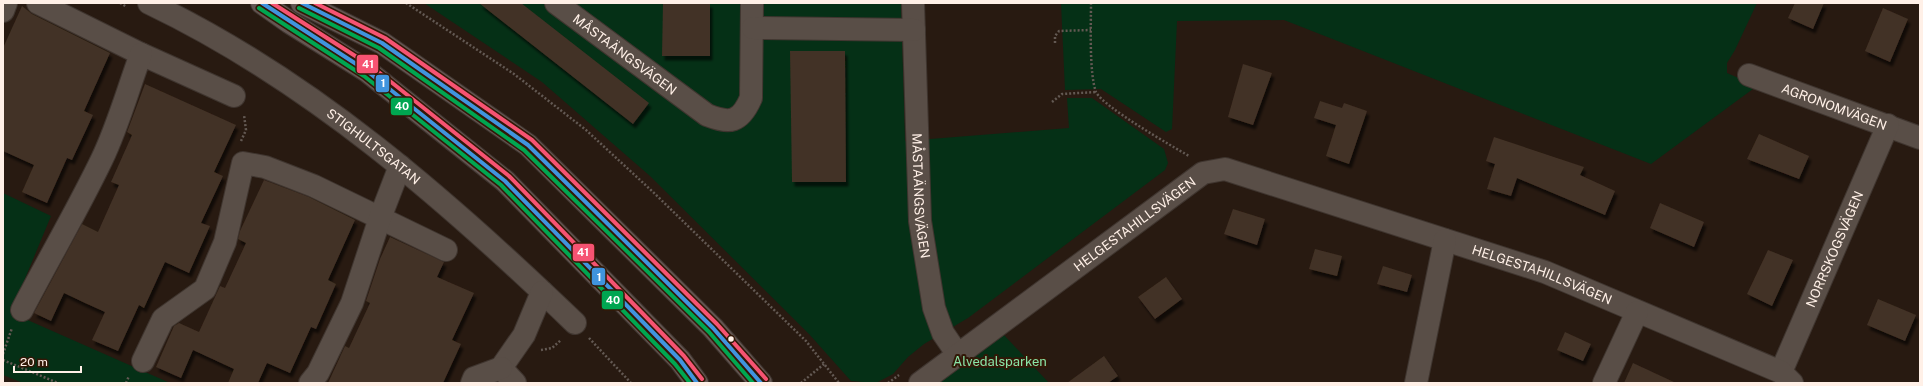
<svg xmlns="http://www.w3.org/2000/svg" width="1923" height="386" font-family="'Public Sans',sans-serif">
	<defs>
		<filter id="shadow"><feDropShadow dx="2.5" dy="4.5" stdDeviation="1" flood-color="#0009"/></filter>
	</defs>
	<rect width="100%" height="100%" fill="#281a11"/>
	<path fill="#053016" d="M424,3H901L905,141L1069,128L1067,98H1092L1164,149L1168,163L1165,170L968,318L924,344L908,357L893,374L876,383L851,381L809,334L650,176L542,82Z
		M1061,3H1757L1735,50L1727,63V73L1757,86L1651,164L1284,20L1177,21L1172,129L1166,132L1101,89L1065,90Z
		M3,193L51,216L19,293L23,318L170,383H23L3,375Z
		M1003,334L1049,383H934Z"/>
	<path fill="#423125" filter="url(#shadow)" d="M479,3H521L649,103L633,124Z
		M663,3H710V56H662Z
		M1795,3H1824L1813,29L1788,18Z
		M22,6L32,14L110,53L84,111L93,115L72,160L67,158L47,203L22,192L34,165L3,151V48Z
		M1883,8L1908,19L1890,62L1865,51Z
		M790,51H845L846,182H792Z
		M1243,64L1272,73L1253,125L1228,117Z
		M145,84L236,125L214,172L223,176L201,223L210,226L189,273L165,262L144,308L139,305L118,351L92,340L105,312L85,303L64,293L51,321L34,313L82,224L98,232L119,185L111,182L132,135L127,132Z
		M1320,101L1342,108L1344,103L1367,111L1349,164L1326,156L1336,125L1314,118Z
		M1759,134L1809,156L1799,179L1747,159Z
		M1494,137L1584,167L1580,175L1615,191L1605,215L1517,178L1511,196L1487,189L1495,164L1486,161Z
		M264,180L309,197L355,220L328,280L336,284L316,329L311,327L290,373L267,363L258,383H228L234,369L193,350L181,378L156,367L174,326L179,323L199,332L220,286L225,288L246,243L238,239L240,231Z
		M1660,203L1704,222L1694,247L1650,228Z
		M1233,209L1265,219L1257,245L1224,234Z
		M390,237L444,262L437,277L474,293L452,340L461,344L443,383H328L345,346L349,348L370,303L366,301L380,259Z
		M1315,249L1342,256L1337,276L1309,269Z
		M1768,250L1793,260L1772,306L1747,294Z
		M1383,266L1412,275L1407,292L1377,284Z
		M1166,277L1182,299L1155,319L1138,297Z
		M1878,299L1916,315L1905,341L1867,325Z
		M1565,332L1591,344L1583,361L1557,350Z
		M1104,356L1118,376L1108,383H1067Z
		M1633,363L1676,383H1624Z"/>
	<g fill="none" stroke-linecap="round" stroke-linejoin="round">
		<g stroke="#3f352f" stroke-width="24">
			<g id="minor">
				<path d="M38,3L141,54L234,96"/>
				<path id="s1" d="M149,3C310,80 447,200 575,323"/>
				<path id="s2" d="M556,3L707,115C730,124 740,123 751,98L752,3"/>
				<path id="s3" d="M913,3L920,221L934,308L943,333L958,355"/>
				<path d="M3,11L6,3"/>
				<path d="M753,28L914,30"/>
				<path id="s4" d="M1749,75L1920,138"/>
				<path d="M22,310C48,260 77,211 102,159C118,126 128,89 141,54"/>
				<path d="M143,361L163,319L205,289L225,242L243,163L265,167L314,186L446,250"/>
				<path d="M501,368L524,335L542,292"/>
				<path d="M501,368L515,383"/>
				<path id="s5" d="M1781,372L1888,125"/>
				<path d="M310,383L318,373L352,303L380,218L400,166"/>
				<path d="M472,383L474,378L501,368"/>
				<path id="s6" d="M920,383L1203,173L1225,169L1545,272L1781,372L1792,383"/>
				<path d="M1416,383L1445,240"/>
				<path d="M1604,383L1637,312"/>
			</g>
		</g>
		<g stroke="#3f352f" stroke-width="24">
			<path id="major" d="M262,3L289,22L367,71L505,181L680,360L697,383
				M302,3L382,43L528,145L713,328L761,383"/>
		</g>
		<path stroke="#635953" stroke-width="2.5" stroke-dasharray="2 2" stroke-linecap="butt" d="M120,3L127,7
			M406,3L514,74L586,130L653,192L806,341L839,383
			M1091,3C1091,25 1089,73 1096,92C1103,107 1172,146 1189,156
			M1055,43V36L1059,31L1091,30
			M1052,102L1062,94L1096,92
			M241,141L246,130L244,115
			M589,338L631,383
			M541,350L552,348L561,340
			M3,354L12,328
			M3,360L58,383
			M126,383L129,376
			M801,383L824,364
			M888,383L899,375"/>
		<use href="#minor" stroke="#594e47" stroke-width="22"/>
		<use href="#major" stroke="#645652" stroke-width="22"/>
		<g stroke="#321807" stroke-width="7">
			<path id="bus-1" d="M262,3L367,71L505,181L680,360L697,383
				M302,3L382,43L528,145L713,328L761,383"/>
		</g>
		<g stroke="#321807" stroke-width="7">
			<path id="bus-2" d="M259,8L364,76L501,185L675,364L690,383
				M299,8L379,48L524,150L709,332L753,383"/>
		</g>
		<g stroke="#321807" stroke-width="7">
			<path id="bus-3" d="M272,3L371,66L509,176L684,356L702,379
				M315,3L385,38L532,140L717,324L766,379"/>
		</g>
		<use href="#bus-1" stroke="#4094de" stroke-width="4"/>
		<use href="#bus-2" stroke="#00a651" stroke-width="4"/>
		<use href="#bus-3" stroke="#f65372" stroke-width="4"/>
	</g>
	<circle fill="#fff0e7" stroke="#321807" stroke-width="1.5" cx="731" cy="339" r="3.5"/>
	<g text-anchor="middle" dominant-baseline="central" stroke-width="4" stroke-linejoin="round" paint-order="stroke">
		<g font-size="13" fill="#fff0e7" stroke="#321807">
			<text stroke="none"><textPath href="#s2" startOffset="86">MÅSTAÄNGSVÄGEN</textPath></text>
			<text stroke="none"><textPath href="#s4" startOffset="91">AGRONOMVÄGEN</textPath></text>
			<text stroke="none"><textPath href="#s1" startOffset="267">STIGHULTSGATAN</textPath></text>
			<text stroke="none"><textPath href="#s3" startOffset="193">MÅSTAÄNGSVÄGEN</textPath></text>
			<text stroke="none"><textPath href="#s6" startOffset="267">HELGESTAHILLSVÄGEN</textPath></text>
			<text stroke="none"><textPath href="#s5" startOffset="134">NORRSKOGSVÄGEN</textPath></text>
			<text stroke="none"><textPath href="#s6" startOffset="709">HELGESTAHILLSVÄGEN</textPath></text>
		</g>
		<g font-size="13" fill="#8ae4a7" stroke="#321807">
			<text x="1000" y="361">Alvedalsparken</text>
		</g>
	</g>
	<g stroke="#321807" stroke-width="1.5">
		<rect x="356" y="54" width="23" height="20" rx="4" fill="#f65372"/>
		<rect x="375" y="74" width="15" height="19" rx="4" fill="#4094de"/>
		<rect x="390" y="97" width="23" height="19" rx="4" fill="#00a651"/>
		<rect x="572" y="243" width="23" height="19" rx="4" fill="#f65372"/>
		<rect x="591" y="267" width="15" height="19" rx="4" fill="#4094de"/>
		<rect x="601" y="290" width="23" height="20" rx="4" fill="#00a651"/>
	</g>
	<g font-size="11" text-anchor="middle" font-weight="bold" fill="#fff">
		<text x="368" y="68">41</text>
		<text x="383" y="87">1</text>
		<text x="402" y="110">40</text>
		<text x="583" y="256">41</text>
		<text x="599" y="281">1</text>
		<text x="613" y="304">40</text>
	</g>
	<rect width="1923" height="386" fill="none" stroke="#fff0e7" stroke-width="8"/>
	<path d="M14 366v6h67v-6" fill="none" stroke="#fff0e7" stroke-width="2"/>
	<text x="20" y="366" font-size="12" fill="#fff0e7" stroke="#321807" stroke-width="3" paint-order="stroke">20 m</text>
</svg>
